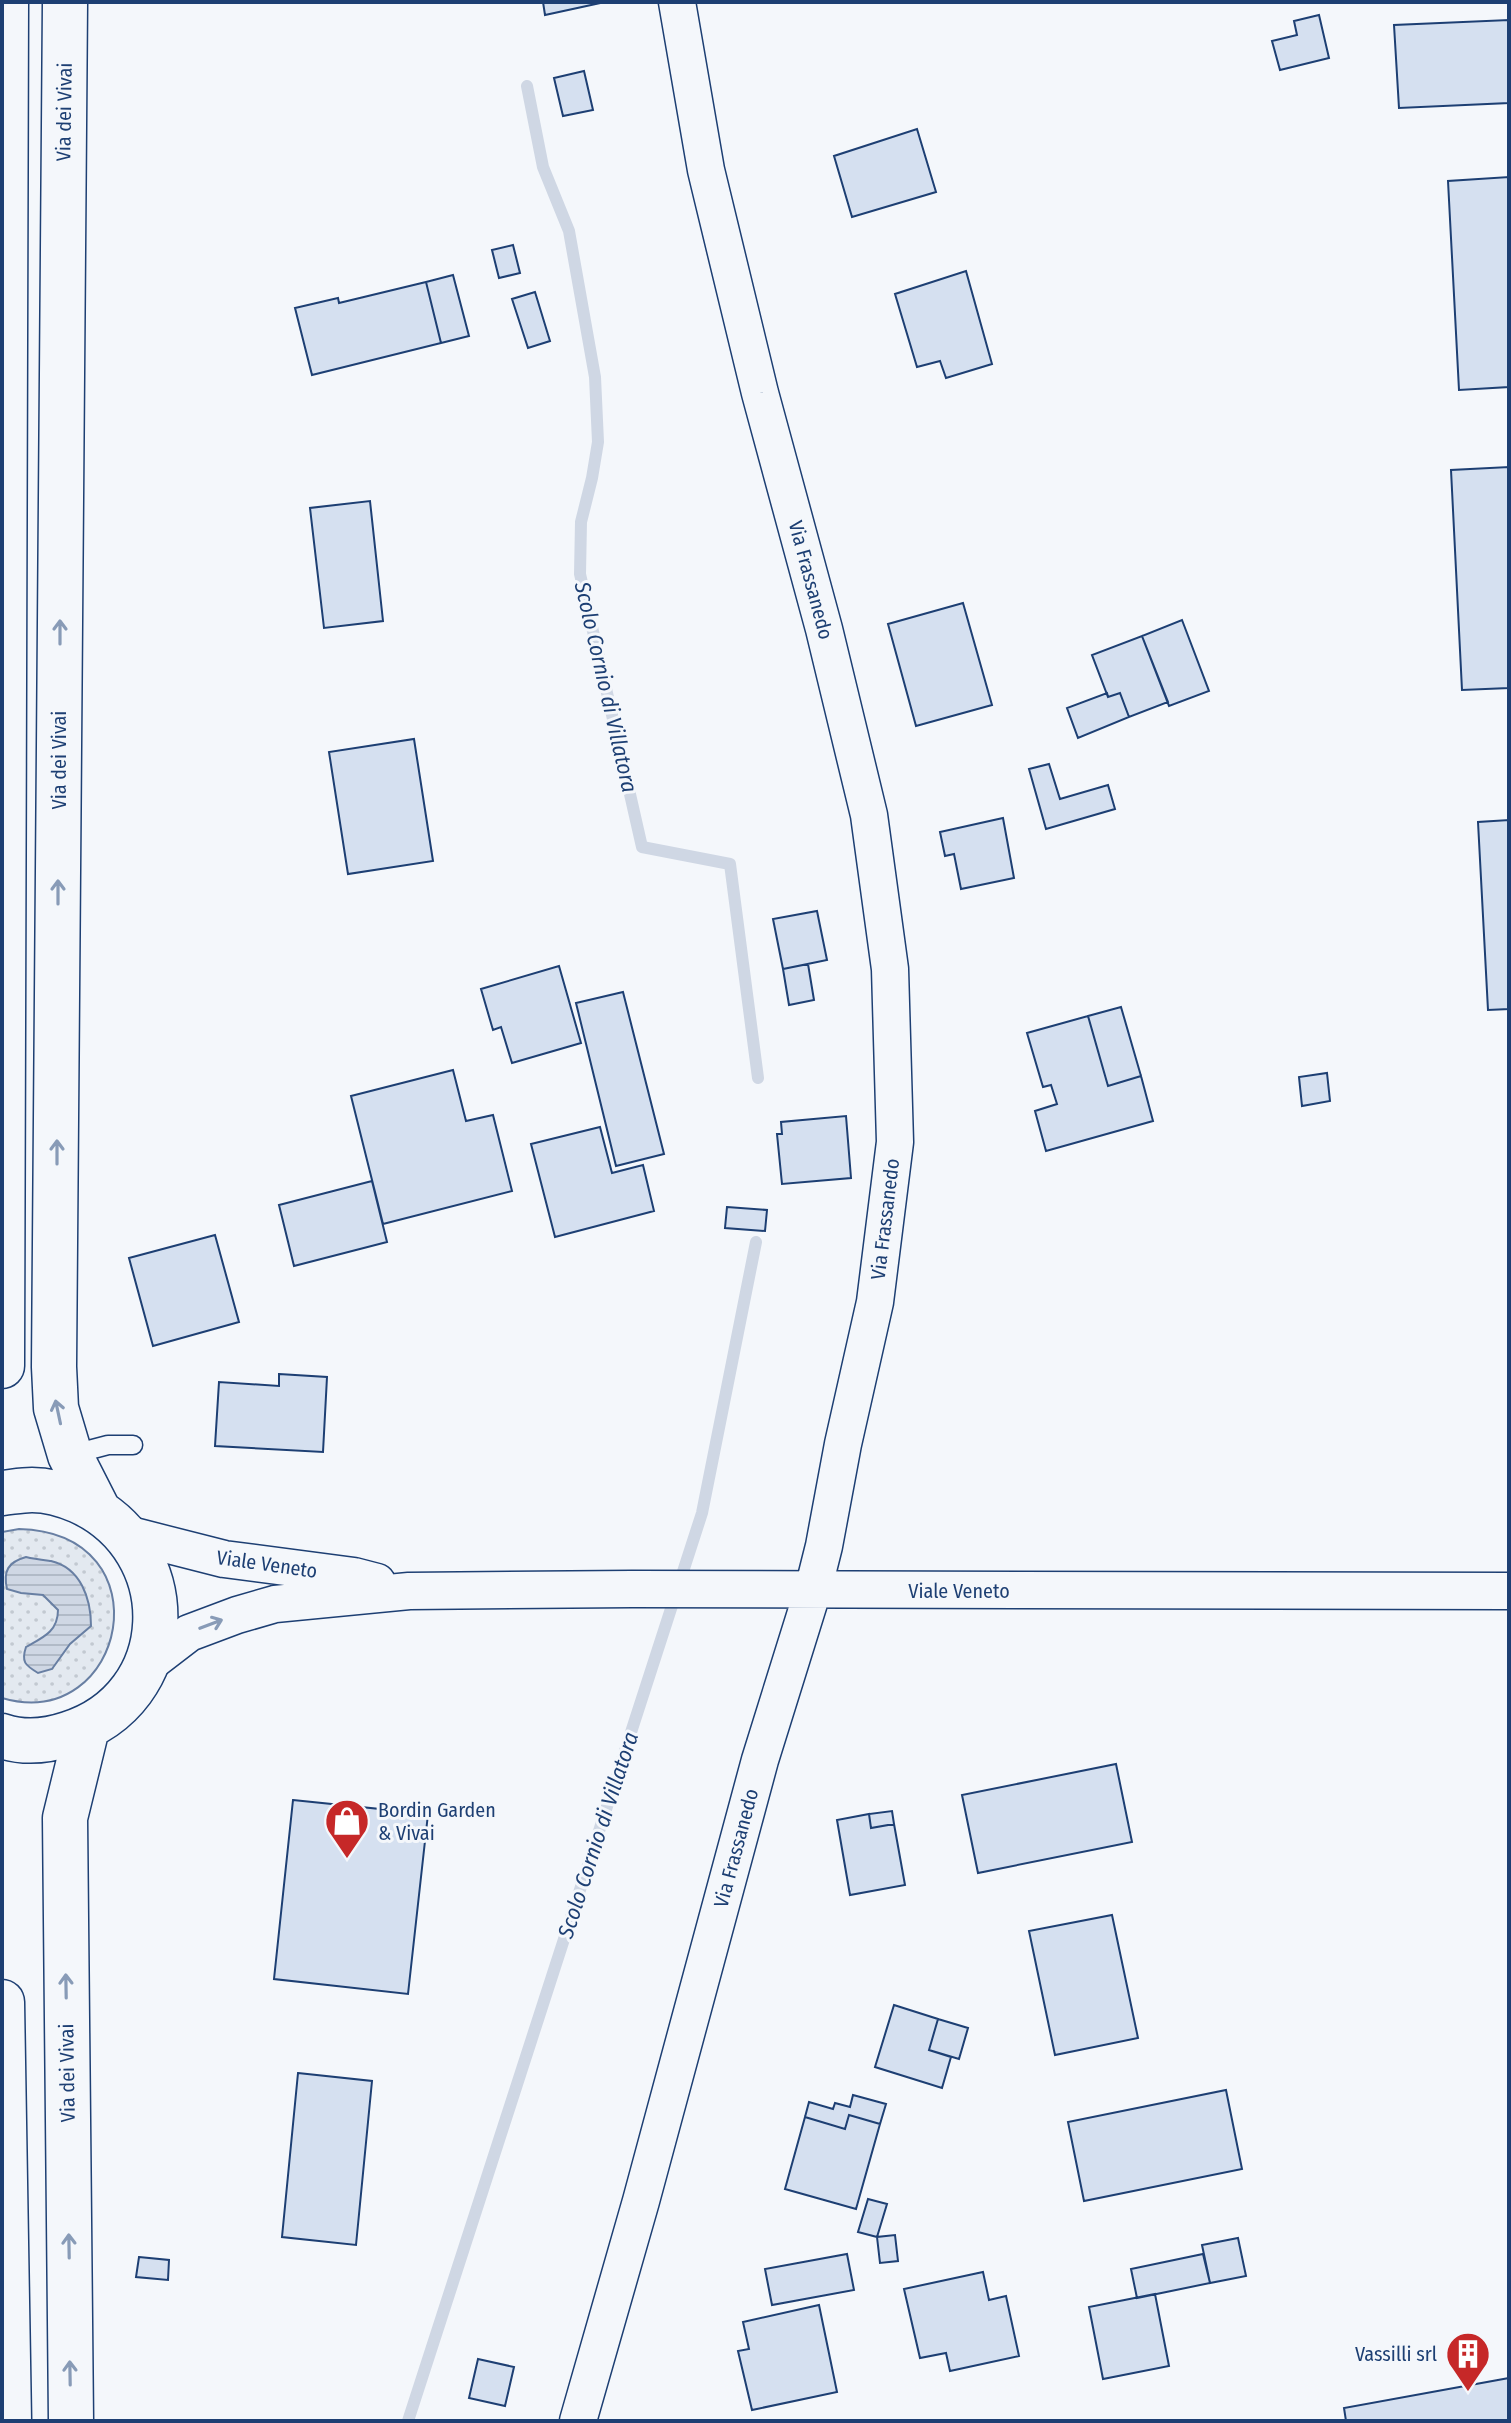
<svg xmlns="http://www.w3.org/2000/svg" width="1511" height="2423" font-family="'Fira Sans Condensed',sans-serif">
	<defs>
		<pattern id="park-dots" width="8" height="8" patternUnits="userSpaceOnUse" patternTransform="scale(2)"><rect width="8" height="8" fill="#e3e9f0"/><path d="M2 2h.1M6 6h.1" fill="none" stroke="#c2c9d1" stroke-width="1.8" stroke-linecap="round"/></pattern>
		<pattern id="water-rules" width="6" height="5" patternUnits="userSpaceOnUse" patternTransform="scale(2)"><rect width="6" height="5" fill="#cfd7e4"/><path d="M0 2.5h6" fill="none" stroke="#b1bac7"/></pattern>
	</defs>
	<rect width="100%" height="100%" fill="#f4f7fb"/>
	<path fill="url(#park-dots)" stroke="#687fa3" stroke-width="2" d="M19,1529C168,1533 126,1734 2,1698V1532Z"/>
	<path fill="url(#water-rules)" stroke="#687fa3" stroke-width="2" d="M26,1557C34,1559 43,1560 51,1561C81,1568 91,1599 91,1626L70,1644L52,1669L38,1673C25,1665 21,1662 26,1647C42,1638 58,1632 58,1610L43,1595L21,1593L7,1589C3,1571 8,1562 26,1557Z"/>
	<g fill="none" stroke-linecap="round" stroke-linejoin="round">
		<path stroke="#cfd7e4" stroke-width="12" d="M527,86L543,167L569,231L595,377L598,442L592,478L581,522L580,574L642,847L730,864L758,1078
			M408,2421L702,1513L756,1242"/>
	</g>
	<path fill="#d5e0f0" stroke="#1d3f73" stroke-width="2" d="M543,2H605L545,15Z
		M1319,15L1329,58L1280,70L1272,41L1297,35L1294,21Z
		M1509,20V103L1399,108L1394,25Z
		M584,71L593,110L563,116L554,78Z
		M917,129L936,192L852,217L834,156Z
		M1509,177V387L1459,390L1448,181Z
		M513,245L520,273L499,278L492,250Z
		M966,271L992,364L946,378L940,361L917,367L895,294Z
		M453,275L469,336L441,343L426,282Z
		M426,282L441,343L312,375L295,308L338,298L339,303Z
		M535,292L550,341L528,348L512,299Z
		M1509,467V688L1462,690L1451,470Z
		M370,501L383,621L324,628L310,508Z
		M963,603L992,705L916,726L888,624Z
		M1182,620L1209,691L1169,706L1142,636Z
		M1142,636L1168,702L1129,717L1120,693L1108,697L1092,655Z
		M1107,693L1108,697L1120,693L1129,717L1078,738L1067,708Z
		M414,739L433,861L348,874L329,752Z
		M1049,764L1060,799L1108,785L1115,809L1046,829L1029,769Z
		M1003,818L1014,878L961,889L954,854L945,856L940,832Z
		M1509,820V1009L1488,1010L1478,822Z
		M817,911L827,960L783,969L773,919Z
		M808,964L814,1000L789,1005L783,969Z
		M559,966L581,1043L512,1063L501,1027L493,1030L481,989Z
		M623,992L664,1154L616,1166L576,1003Z
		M1121,1007L1141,1076L1108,1086L1088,1016Z
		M1088,1016L1108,1086L1141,1076L1153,1121L1046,1151L1035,1111L1057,1104L1051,1085L1043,1087L1027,1033Z
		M453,1070L466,1121L493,1115L512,1191L383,1224L351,1096Z
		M1327,1073L1330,1101L1302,1106L1299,1077Z
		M846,1116L851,1178L782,1184L777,1134H782L781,1122Z
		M600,1127L612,1173L643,1165L654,1211L555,1237L531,1144Z
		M372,1181L387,1242L294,1266L279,1205Z
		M727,1207L767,1210L765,1231L725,1228Z
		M215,1235L239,1322L153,1346L129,1258Z
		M279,1374L327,1377L323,1452L215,1446L219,1382L279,1386Z
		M1116,1764L1132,1842L978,1873L962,1795Z
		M293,1800L428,1814L408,1994L274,1979Z
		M892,1811L894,1824L871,1828L869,1814Z
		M869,1814L871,1828L894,1824L905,1885L850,1895L837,1820Z
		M1112,1915L1138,2038L1055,2055L1029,1931Z
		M894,2005L938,2019L929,2050L951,2057L942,2088L875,2067Z
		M938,2019L968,2028L959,2059L929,2050Z
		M298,2073L372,2081L356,2245L282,2237Z
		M1226,2090L1242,2169L1084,2201L1068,2122Z
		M853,2095L886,2104L880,2124L849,2115L845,2129L805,2117L809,2102L833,2109L835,2103L850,2107Z
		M849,2115L880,2124L856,2209L785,2189L805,2117L845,2129Z
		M868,2199L887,2204L877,2237L858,2232Z
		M895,2235L898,2261L880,2263L877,2237Z
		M1238,2238L1246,2276L1210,2283L1202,2245Z
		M847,2254L854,2290L772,2305L765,2269Z
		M1203,2254L1210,2283L1137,2298L1131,2269Z
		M139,2257L169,2260L168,2280L136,2277Z
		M983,2272L989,2300L1006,2296L1019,2356L950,2371L946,2353L920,2358L904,2289Z
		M1155,2294L1169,2366L1103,2379L1089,2307Z
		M819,2305L837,2392L752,2410L738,2351L749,2349L743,2322Z
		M478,2359L514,2367L505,2406L469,2398Z
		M1509,2378V2421H1346L1344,2408Z"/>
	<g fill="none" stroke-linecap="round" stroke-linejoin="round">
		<g stroke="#1d3f73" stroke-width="21">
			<path id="service" d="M70,1455L108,1445H133"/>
		</g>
		<g stroke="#1d3f73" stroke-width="39">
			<path id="minor" d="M126,1534L224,1559L354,1576L377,1582
				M146,1666L189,1633L237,1615L275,1604L409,1591L632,1589L1509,1591
				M578,2421L641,2201L760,1760L813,1590L824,1546L843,1444L875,1302L895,1142L890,969L869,815L824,629L760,393L706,170L677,2"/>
		</g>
		<g stroke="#1d3f73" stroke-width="47">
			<path id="primary" d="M65,2L54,1367L56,1408L70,1455L98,1510
				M2,1366L6,2
				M2,1493C12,1492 22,1490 32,1490C48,1490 65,1495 79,1501C185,1549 180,1699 68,1734C47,1741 23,1743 2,1736
				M2,2002L9,2421
				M71,2421L65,1818L87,1728"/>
		</g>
		<use href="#service" stroke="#f4f7fb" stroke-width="18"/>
		<use href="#minor" stroke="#f4f7fb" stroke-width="36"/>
		<use href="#primary" stroke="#f4f7fb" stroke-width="44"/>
	</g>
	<defs><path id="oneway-shaft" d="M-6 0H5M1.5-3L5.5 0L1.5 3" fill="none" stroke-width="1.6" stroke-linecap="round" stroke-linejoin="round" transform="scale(2)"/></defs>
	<g stroke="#889bb7">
		<use href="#oneway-shaft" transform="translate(60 632) rotate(-90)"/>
		<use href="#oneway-shaft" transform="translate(58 892) rotate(-90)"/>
		<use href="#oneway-shaft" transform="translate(57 1152) rotate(-90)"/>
		<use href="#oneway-shaft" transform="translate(58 1412) rotate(-102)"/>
		<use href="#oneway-shaft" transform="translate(211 1624) rotate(-21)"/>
		<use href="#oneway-shaft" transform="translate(66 1986) rotate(-91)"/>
		<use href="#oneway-shaft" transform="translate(69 2246) rotate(-91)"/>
		<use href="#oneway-shaft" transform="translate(70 2373) rotate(-91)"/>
	</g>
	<defs>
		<g id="shop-pin" transform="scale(2.3)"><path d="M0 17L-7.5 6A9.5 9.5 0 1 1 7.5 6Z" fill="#c62828" stroke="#f4f7fb"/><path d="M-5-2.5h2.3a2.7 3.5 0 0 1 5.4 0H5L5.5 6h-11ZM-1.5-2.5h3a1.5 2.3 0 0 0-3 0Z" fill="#fff"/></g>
		<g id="building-pin" transform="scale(2.3)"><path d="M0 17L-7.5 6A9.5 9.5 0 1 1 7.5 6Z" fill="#c62828" stroke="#f4f7fb"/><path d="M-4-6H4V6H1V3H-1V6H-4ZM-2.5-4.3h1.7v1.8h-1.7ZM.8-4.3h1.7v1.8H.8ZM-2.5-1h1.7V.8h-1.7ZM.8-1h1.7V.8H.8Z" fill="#fff"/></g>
	</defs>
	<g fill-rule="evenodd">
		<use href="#shop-pin" x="347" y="1821"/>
		<use href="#building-pin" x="1468" y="2354"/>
	</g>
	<g text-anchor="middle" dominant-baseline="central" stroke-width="6" stroke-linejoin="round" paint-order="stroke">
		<g font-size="20" fill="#1d3f73" stroke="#f4f7fb">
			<text transform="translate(64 112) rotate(-89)">Via dei Vivai</text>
			<text transform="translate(811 580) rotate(75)">Via Frassanedo</text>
			<text transform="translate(59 760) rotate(-90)">Via dei Vivai</text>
			<text transform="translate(885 1219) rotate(-83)">Via Frassanedo</text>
			<text transform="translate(267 1564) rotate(8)">Viale Veneto</text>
			<text x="959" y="1591">Viale Veneto</text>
			<text transform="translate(736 1848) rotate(-75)">Via Frassanedo</text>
			<text transform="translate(67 2073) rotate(-91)">Via dei Vivai</text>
		</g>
		<g font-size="20" fill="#1d3f73" stroke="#f4f7fb" text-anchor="start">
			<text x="378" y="1810">Bordin Garden<tspan x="378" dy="23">&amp; Vivai</tspan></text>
			<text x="1437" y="2354" text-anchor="end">Vassilli srl</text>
		</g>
		<g font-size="22" font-style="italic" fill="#1d3f73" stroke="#f4f7fb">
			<text transform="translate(606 687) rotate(77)">Scolo Cornio di Villatora</text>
			<text transform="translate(598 1835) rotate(-72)">Scolo Cornio di Villatora</text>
		</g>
	</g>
	<rect width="1511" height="2423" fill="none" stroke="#1d3f73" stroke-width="8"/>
</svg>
